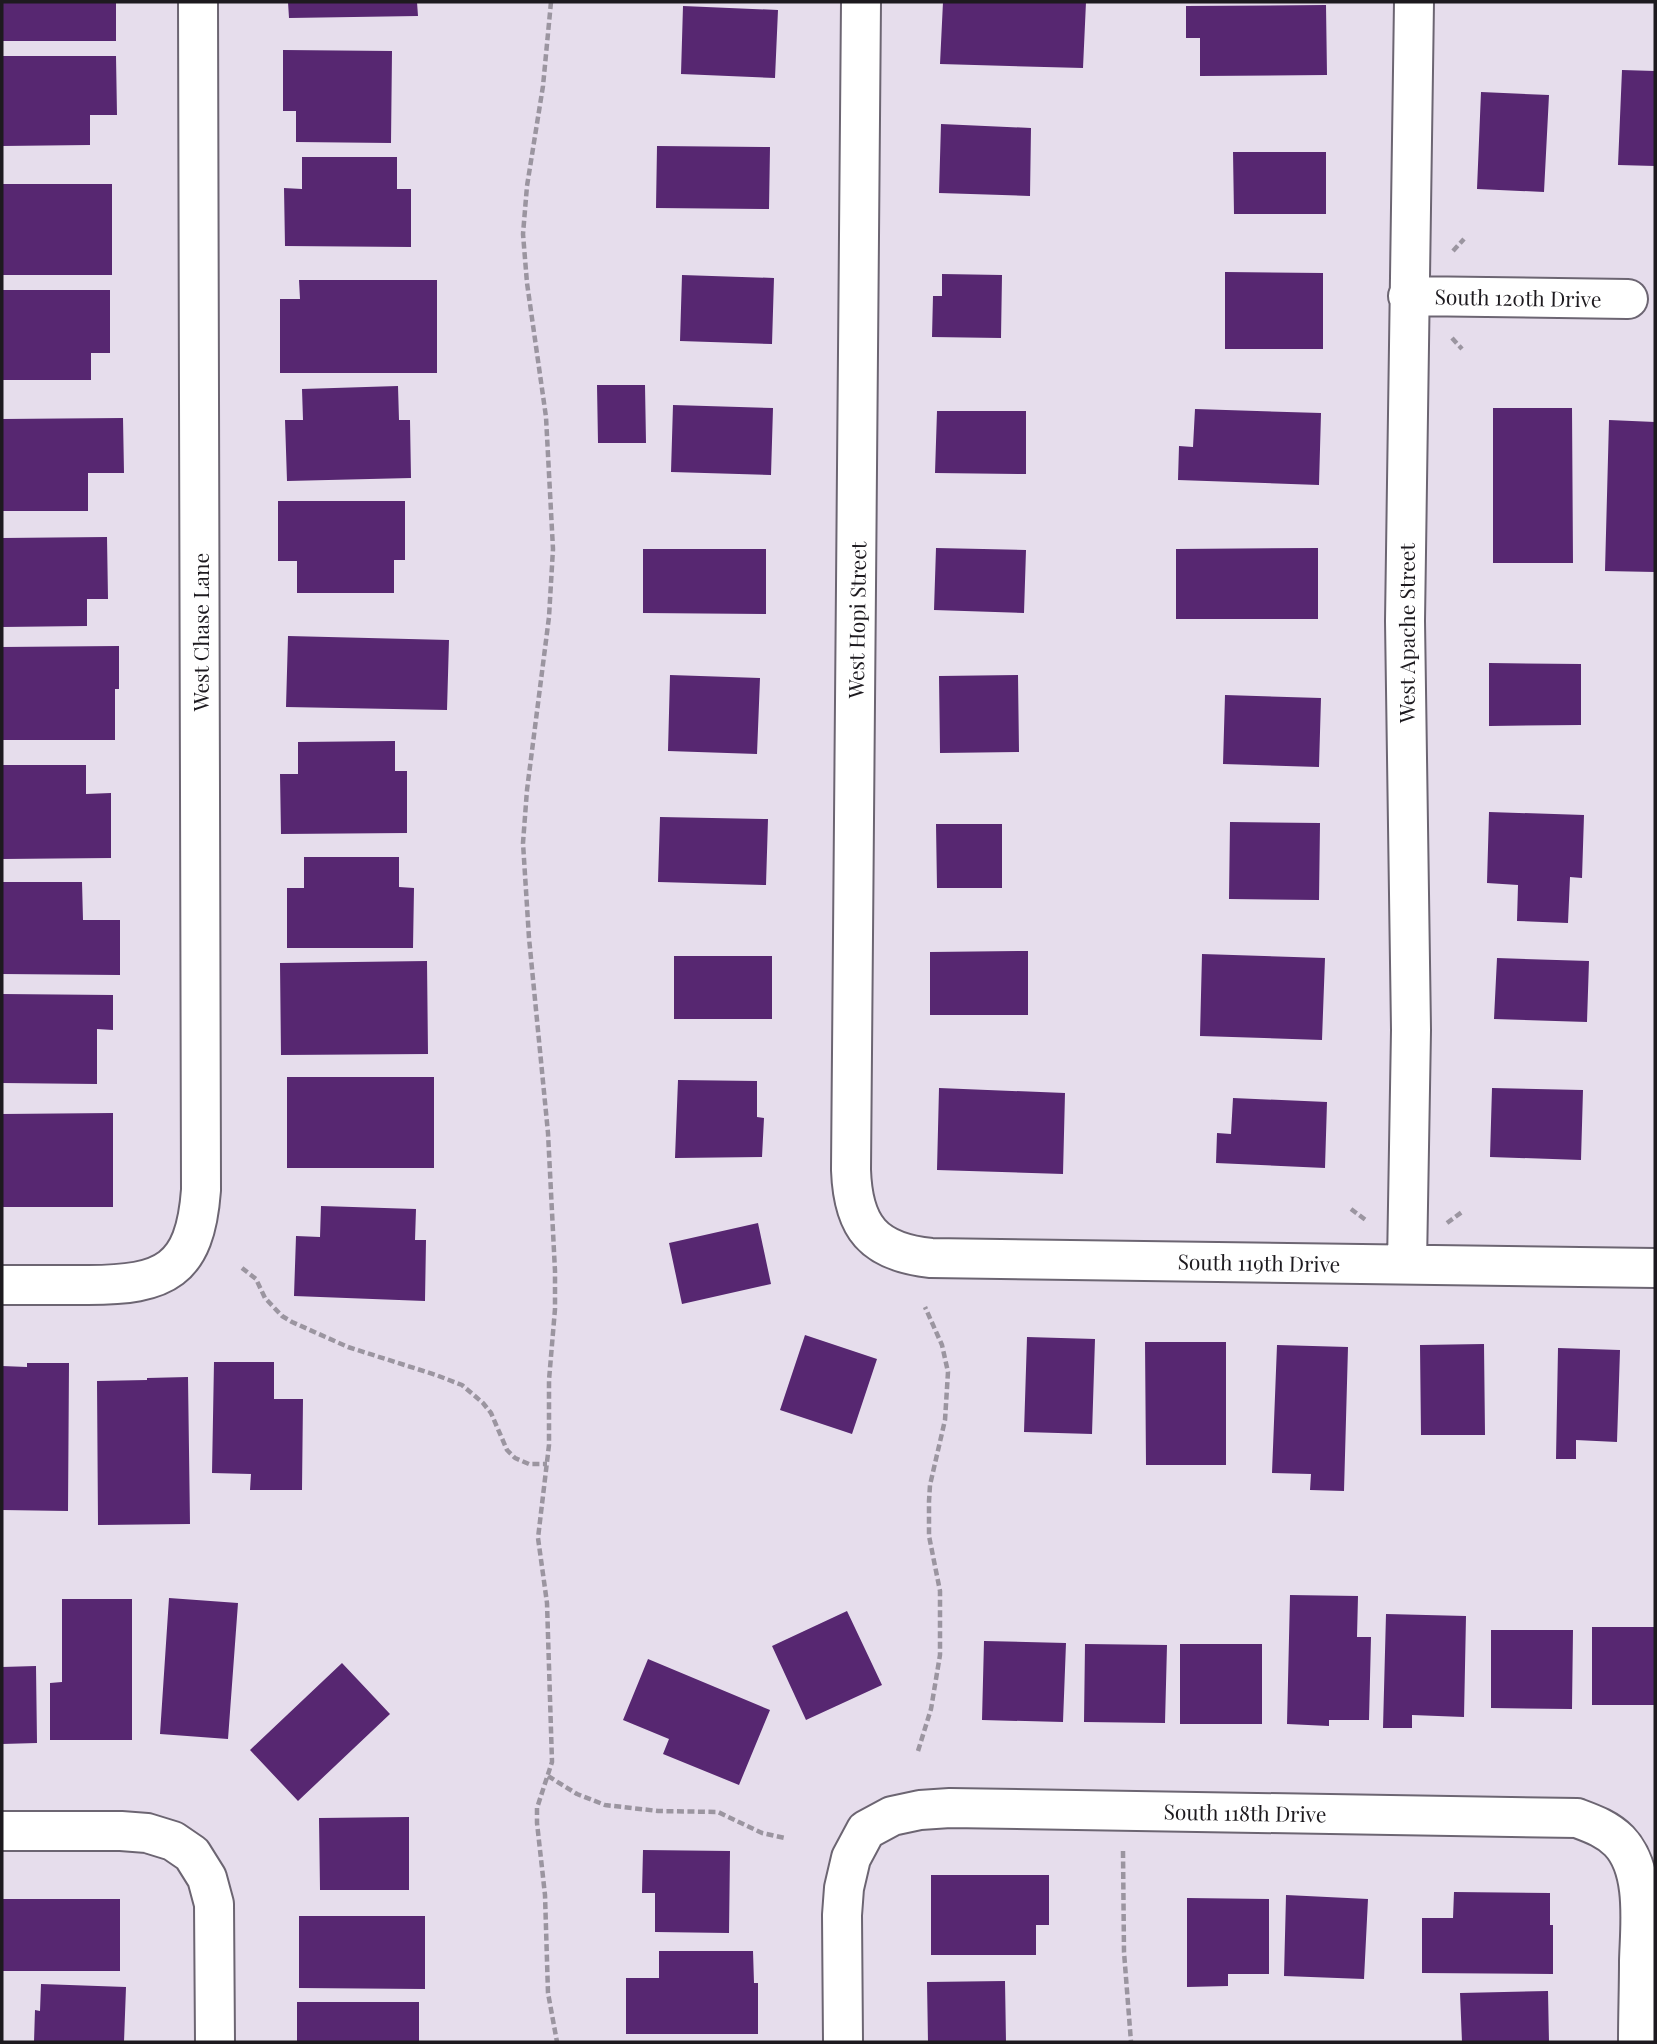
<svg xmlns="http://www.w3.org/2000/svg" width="1657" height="2044" font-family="'Playfair Display',serif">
	<rect width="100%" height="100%" fill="#e6ddec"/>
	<path fill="#572771" d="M2,2H116V41H2Z
		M288,2H417L418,16L289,18Z
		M943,2H1086L1083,68L940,64Z
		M1326,5L1327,75L1200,76V38H1186V6Z
		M683,6L778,10L775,78L681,74Z
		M283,50L392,51L391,143L296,142V111H283Z
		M2,56H116L117,115H90V145L2,146Z
		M1622,70L1655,71V166L1618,165Z
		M1481,92L1549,95L1544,192L1477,189Z
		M941,124L1031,128L1030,196L939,193Z
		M657,146L770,147L769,209L656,208Z
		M1233,152H1326V214H1234Z
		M302,157H397V189H411V247L285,246L284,188L302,189Z
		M2,184H112V275H2Z
		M1225,272L1323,273V349H1225Z
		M942,274L1002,275L1001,338L932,337L933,296H942Z
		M682,275L774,278L772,344L680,341Z
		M299,280H437V373H280V299H300Z
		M2,290H110V353H91V380H2Z
		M597,385H645L646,443H598Z
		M398,386L399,420H410L411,478L287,481L285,420H303L302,389Z
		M673,405L773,408L771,475L671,472Z
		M1493,408H1572L1573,563H1493Z
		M1195,409L1321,413L1319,485L1178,480L1179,446L1193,447Z
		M937,411H1026V474L935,473Z
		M123,418L124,473H88V511H2V419Z
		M1609,420L1655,422V572L1605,571Z
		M278,501H405V560H394V593H297V561H278Z
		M107,537L108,599H87V626L2,627V538Z
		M936,548L1026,550L1024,613L934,610Z
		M1318,548V619H1176V549Z
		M643,549H766V614L643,613Z
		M288,636L449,640L447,710L286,707Z
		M119,646V689H115V740H2V647Z
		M1489,663L1581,664V725L1489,726Z
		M670,675L760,678L757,754L668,751Z
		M1018,675L1019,752L940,753L939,676Z
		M1225,695L1321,698L1319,767L1223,764Z
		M395,741V771H407V833L281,834L280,774H298V742Z
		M2,765H86V794L111,793V858L2,859Z
		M1489,812L1584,815L1582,878L1570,877L1568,923L1517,921L1518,885L1487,883Z
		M660,817L768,819L766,885L658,882Z
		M1230,822L1320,823L1319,900L1229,899Z
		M936,824H1002V888H937Z
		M304,857H399V887L414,888L413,948H287V888H304Z
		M2,882H82L83,920H120V975L2,974Z
		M1028,951V1015H930V952Z
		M1202,954L1325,958L1322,1040L1200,1036Z
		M674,956H772V1019H674Z
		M1497,958L1589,961L1587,1022L1494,1019Z
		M427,961L428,1054L281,1055L280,963Z
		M2,994L113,995V1030L97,1029V1084L2,1083Z
		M287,1077H434V1168H287Z
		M678,1080L757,1081V1117L764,1118L762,1157L675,1158Z
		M939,1088L1065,1093L1063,1174L937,1170Z
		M1492,1088L1583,1090L1581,1160L1490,1157Z
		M1233,1098L1327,1102L1325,1168L1216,1163L1217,1133L1231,1134Z
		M113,1113V1207H2V1114Z
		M321,1206L416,1209L415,1240H426L425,1301L294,1296L296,1236L320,1237Z
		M758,1223L771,1284L682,1304L669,1243Z
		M805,1335L877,1359L852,1434L780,1410Z
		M1027,1337L1095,1339L1092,1434L1024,1432Z
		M1145,1342H1226V1465H1146Z
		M1484,1344L1485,1435H1421L1420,1345Z
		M1277,1345L1348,1347L1344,1491L1310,1490L1311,1474L1272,1473Z
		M1558,1348L1620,1350L1617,1442L1576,1440V1459H1556Z
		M214,1362H274V1399H303L302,1490H250L251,1474L212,1473Z
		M27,1363H69L68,1511L2,1510V1366L27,1367Z
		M188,1377L190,1524L98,1525L97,1381L147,1380V1378Z
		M1290,1595L1358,1596L1357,1637H1371L1369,1720H1329V1726L1287,1724Z
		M169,1598L238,1603L228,1739L160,1734Z
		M62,1599H132V1740H50V1683L62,1682Z
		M847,1611L882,1685L806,1720L772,1646Z
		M1386,1614L1466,1616L1464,1717L1412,1715V1728H1383Z
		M1592,1627H1655V1705H1592Z
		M1491,1630H1573L1572,1709L1491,1708Z
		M984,1641L1066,1643L1063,1722L982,1720Z
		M1085,1644L1167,1645L1165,1723L1084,1722Z
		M1180,1644H1262V1724H1180Z
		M648,1659L770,1710L739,1785L663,1754L669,1739L623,1720Z
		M342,1663L390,1714L298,1801L250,1750Z
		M36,1666L37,1743L2,1744V1667Z
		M409,1817V1890H320L319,1818Z
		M643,1850L730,1851L729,1933L655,1932V1893H642Z
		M931,1875H1049V1925H1036V1955H931Z
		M1454,1892L1550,1893V1925H1553V1974L1422,1973V1918H1453Z
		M1286,1895L1368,1899L1364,1979L1284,1976Z
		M1187,1898L1269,1899V1974H1228V1986L1187,1987Z
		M2,1899H120V1971H2Z
		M299,1916H425V1989L299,1988Z
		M659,1951H753L754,1983H758V2034H626V1978H659Z
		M1005,1981L1006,2042H928L927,1982Z
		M41,1984L126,1987L124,2042H34L35,2010L40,2011Z
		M1548,1991L1549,2042H1462L1460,1993Z
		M297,2002H419V2042H297Z"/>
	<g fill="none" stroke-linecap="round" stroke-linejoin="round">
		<g stroke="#6c6572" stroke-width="42">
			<path id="minor" d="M861,2L851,1170C853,1227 873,1252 931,1258L1655,1268
				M1408,296L1628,299
				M1407,1264L1411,1030L1405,621L1414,2
				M2,1285C31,1285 60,1285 88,1285C165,1285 195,1271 201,1190L198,2
				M2,1831H121L147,1833L173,1841L192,1854L207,1878L214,1904L215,2042
				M843,2042L842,1915L844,1888L851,1858L866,1830L892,1816L920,1810L950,1808L1577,1818C1593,1824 1607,1829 1619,1841C1647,1870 1640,1925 1639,1961C1639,1988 1638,2015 1638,2042"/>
		</g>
		<path stroke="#9b95a0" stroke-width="4.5" stroke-dasharray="7 3.5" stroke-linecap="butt" d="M551,2L543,86L527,186L523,234L527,283L546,417L553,549L549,617L527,790L523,843L529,938L548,1133L555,1271V1309L549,1380V1445L538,1538L547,1603L552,1762L537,1808V1823L545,1895L548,1993L557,2042
			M1453,251L1464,239
			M1452,338L1462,349
			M1351,1209L1367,1221
			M1447,1223L1462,1212
			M242,1268L256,1279L265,1298L282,1316L292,1322L348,1347L436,1375L462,1385L483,1403L491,1413L507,1450L515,1458L529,1464H547
			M918,1751L931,1709L940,1655V1591L929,1536V1501L930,1485L945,1420L948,1372L942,1345L925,1307
			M548,1776L577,1794L605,1805L658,1811L718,1812L762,1833L785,1838
			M1123,1851L1124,1952L1131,2042"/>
		<use href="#minor" stroke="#fff" stroke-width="38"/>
	</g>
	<g text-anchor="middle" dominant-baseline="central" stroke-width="7" stroke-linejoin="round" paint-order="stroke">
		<g font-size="21" fill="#1d1a1f" stroke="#fff">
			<text transform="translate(1518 297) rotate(1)">South 120th Drive</text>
			<text transform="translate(856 620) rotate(-89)">West Hopi Street</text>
			<text transform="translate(200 632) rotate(-90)">West Chase Lane</text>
			<text transform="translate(1406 633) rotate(-90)">West Apache Street</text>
			<text transform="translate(1259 1262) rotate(1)">South 119th Drive</text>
			<text transform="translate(1245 1812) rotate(1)">South 118th Drive</text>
		</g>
	</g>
	<rect width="1657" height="2044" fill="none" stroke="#1d1a1f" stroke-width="7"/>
</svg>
